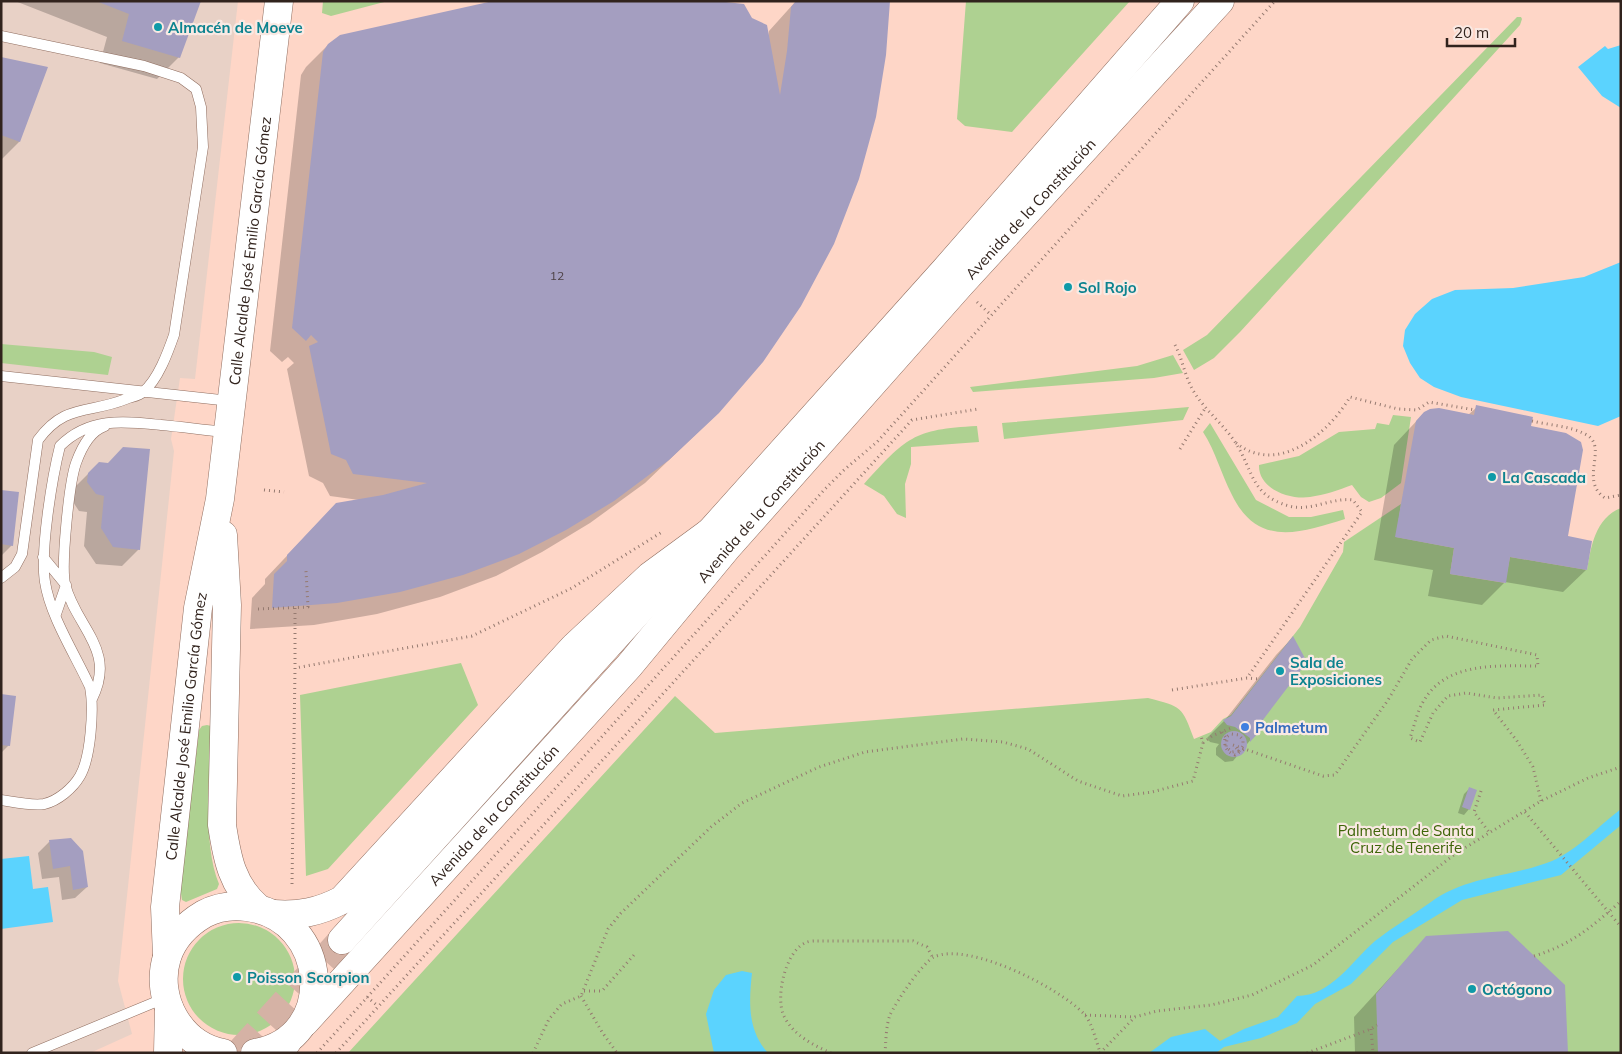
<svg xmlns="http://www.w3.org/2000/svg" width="1622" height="1054" font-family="Mulish,sans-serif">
	<rect width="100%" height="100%" fill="#fed6c7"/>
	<path fill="#e8d1c6" d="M1,1H238L195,379L180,378L171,439L174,451L118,981L132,1034L90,1053H1Z"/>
	<path fill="#aed191" d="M323,1H388L331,16L322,13Z
		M966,1H1130L1012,132L965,126L957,119Z
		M1517,17H1521L1522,19L1520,25L1240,332L1214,358L1194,370L1183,350L1207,335Z
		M1,344L94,352L112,357L108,375L1,363Z
		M1173,355L1183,373L1154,378L973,392L970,387L1137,366Z
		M1189,407L1183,420L1004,439L1002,423Z
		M1393,415L1411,417L1401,483L1381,498L1369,502L1361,497L1352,485C1339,490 1324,495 1310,497C1290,500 1258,489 1259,465L1299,456L1339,432L1375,429L1377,423L1389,425Z
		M1210,423L1256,500L1289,517H1311L1343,510L1345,519C1300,533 1258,548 1232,495C1221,474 1216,452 1203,432Z
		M977,426L979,442L911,447V464L905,484L906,518L897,514L884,496L864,484C906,438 913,429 977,426Z
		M1401,504L1396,537L1454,548L1450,574L1505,583L1510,557L1587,570C1591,547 1595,518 1621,508V1053H348L675,696L715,733L1148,698C1182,707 1182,706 1194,739L1211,732L1223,719L1231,715L1300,627L1343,552L1344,542Z
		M461,663L478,705L328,869L306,876L300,695Z
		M207,725L211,726C210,772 202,843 219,884L217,889L186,902L182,900L180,888L199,730L202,726Z
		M183 979a56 56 0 1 1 112 0a56 56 0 1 1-112 0Z"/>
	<path fill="#5bd3fe" d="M1621,45V108L1602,96L1578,67L1605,46L1608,49Z
		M1621,262V416L1598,426L1461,397L1434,387L1420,378L1410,363L1403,346L1405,330L1415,314L1432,299L1455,290L1513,288L1584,277Z
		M1621,809V825L1561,875L1462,900L1393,942L1351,984L1315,1004L1297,1023L1261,1038L1224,1047L1216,1053H1149L1171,1037L1205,1029L1220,1041L1244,1029L1278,1017L1297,996C1331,996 1352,961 1375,941C1393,927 1413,915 1431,902C1466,876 1512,877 1552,861C1579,849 1597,827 1621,809Z
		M29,856L33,889L48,887L53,922L1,929V859Z
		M742,971L752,973C749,1001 747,1030 768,1053H714L706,1014L714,990L726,975Z"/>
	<path fill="#0003" d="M15,1H200L179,57L157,79L100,63L107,37Z
		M796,1H889L718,413L645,483L590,523L542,552L496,576L440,597L377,614L314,625L250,629L252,598L265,584V579L336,504L359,500L330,496L323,483L309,476L287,369L294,363L288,357L282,362L270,351L301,75L306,67L329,44L751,19L768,37L769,31Z
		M1,58L47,68L19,142L2,159Z
		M1477,407L1530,427L1566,537L1586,570L1563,592L1505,582L1482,605L1428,596L1433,570L1374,560L1394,445L1424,413L1468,415Z
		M99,463L107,464L139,549L122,566L96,564L84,546L87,512L79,511L71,499V491Z
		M1,492L12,545L1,556Z
		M1292,638L1254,729L1257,732L1233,761L1225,762L1216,755V748L1219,744L1210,742L1207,738L1225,720L1276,655Z
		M1,696L9,745L1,753Z
		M1470,788L1469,809L1464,815L1458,813L1464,794Z
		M70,839L87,887L75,898L62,900L59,877L42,879L38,853L49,842Z
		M1427,937L1567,1053H1355L1354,1017Z"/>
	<path fill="#a49ec0" d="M96,1H201L180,58L122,41L129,14Z
		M493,1H717L744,4L752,18L767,25L780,95L787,51L791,7L796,1H890L886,55L876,117L859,179L834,244L801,306L763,362L719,413L669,460L614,501L566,530L519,554L463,575L400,592L337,603L272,608L274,574L287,561V555L336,503L383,495L427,483L353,474L346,460L331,454L309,346L318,342L311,335L306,341L292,328L323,52L328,44L340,35Z
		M1,57L48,67L20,142L1,135Z
		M1476,405L1533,417L1531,426L1566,433L1581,442L1583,450L1568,536L1592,541L1587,570L1510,557L1506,583L1450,574L1454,548L1395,537L1416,421L1424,412L1430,409L1439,408L1474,415Z
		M123,447L150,449L140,550L113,547L101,528L104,496L96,494L87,482L88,473L99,462L108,463Z
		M1,490L19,492L13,546L1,544Z
		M1293,636L1307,662L1256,729L1259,732L1250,742V738L1235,727L1227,725L1223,720L1231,716Z
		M1,694L16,696L10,746L1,745Z
		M1221 744a13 13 0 1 1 26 0a13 13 0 1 1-26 0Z
		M1469,787L1477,790L1470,810L1462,807Z
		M71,838L83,851L88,887L73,890L70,866L53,869L49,840Z
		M1508,931L1565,985L1568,1053H1378L1376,994L1426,936Z"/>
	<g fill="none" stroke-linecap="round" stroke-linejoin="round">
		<path stroke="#d5b2a5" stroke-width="28" stroke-dasharray="28 14" stroke-linecap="butt" d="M239,1053L342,940"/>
		<g stroke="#8f6d5f" stroke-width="11">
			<path id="service" d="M1,36L144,66L181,78L196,89L201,107L203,147L174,335C168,352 158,380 143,392C139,396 131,397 126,399C89,414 65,403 38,440L22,554L15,567L1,578
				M1,376L230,401
				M43,557L66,585L56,614
				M92,699C117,649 76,628 65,584C61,564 69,483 76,463C81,449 90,431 105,426
				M1,800C14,802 32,806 44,804C58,801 73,788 80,776C91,757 94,708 90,687C76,656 50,616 45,582C40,551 52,478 60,446C89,417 123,421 161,425C183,427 204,430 226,432
				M32,1053L165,998"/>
		</g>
		<g stroke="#8f6d5f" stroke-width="29">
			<g id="secondary">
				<path d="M223,535L227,605L222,825C227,858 232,886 258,908"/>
				<path id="s1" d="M167,956L165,907L198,608L220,499L279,1"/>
			</g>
		</g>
		<g stroke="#8f6d5f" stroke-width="29">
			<g id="primary">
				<path d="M273,914C299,916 319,912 342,900L574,647L650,576L710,532L945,270L1180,1"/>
				<path id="s2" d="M305,1022L629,666L726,549L960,285L1220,1"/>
				<path d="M223,1053C180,1045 154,998 167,957C173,939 187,924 204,914C217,907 232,905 247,907C330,917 340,1039 255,1053"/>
			</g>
		</g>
		<g stroke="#8f6d5f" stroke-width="29">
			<path id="trunk" d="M342,940L710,532
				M168,1053L169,1008
				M277,1053L287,1042"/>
		</g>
		<path stroke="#957a70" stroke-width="3" stroke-dasharray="1 4" stroke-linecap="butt" d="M977,302L991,315
			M1175,345C1183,360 1185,378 1194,392C1205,410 1223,424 1235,442C1254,471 1250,495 1289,506C1311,512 1332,497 1353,500L1362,512L1247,678
			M1532,421C1548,425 1570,426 1585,434C1610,446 1578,480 1605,498L1621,495
			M1236,443C1278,476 1328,434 1350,397L1398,409L1417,410L1429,402L1475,410
			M1180,449L1206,407
			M264,490L284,492
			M295,608V668
			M258,609L308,607L306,571
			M1172,690L1247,678L1259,679
			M1222,732L1227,739L1226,747L1232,752L1239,751L1234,746
			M1203,743L1212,736L1231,728
			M1233,745L1323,776L1335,775L1388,700L1412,659L1431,640L1446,636L1537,655L1538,666C1498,666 1446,661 1423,702C1417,712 1414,727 1410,738L1420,742L1433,713L1448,696L1466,693L1497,698L1542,695L1545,705L1493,710L1517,741L1533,767L1541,801
			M1239,751L1243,746V740L1239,735L1231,734L1225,738C1224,747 1226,751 1235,755L1244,749
			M1481,791L1474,812L1489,832
			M1525,812L1621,927
			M292,884L295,668L472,636L572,588L662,532
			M1534,956C1571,945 1593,926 1621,901
			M584,991H602L634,955
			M581,996L602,1032L617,1053
			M367,997L378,1006
			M1085,1015L1134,1017
			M1371,1029L1373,1053
			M317,1053L824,490L844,470L877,442L1275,1
			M336,1053L912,420L978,409
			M533,1053L549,1019L562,1004L581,996L608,929L621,913L711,827L742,803L819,767L865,752L963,739L1003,742L1028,749L1078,781L1122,796L1152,792L1193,781L1203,743L1201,736
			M831,1053C813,1045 793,1035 784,1016C775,998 785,952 805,943C808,941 813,941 816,941H913L927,947L933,958
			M885,1053C886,1041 886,1025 890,1015C896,1002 922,963 934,957C968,941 1060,988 1084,1014C1092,1022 1096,1041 1100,1052
			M1100,1053L1135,1017L1157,1011L1211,1005L1252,995L1313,965L1455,854L1541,801L1588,778L1621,767
			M1307,1053L1371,1029L1377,1025"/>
		<use href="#service" stroke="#fff" stroke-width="10"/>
		<use href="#secondary" stroke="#fff" stroke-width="28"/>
		<use href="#primary" stroke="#fff" stroke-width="28"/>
		<use href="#trunk" stroke="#fff" stroke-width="28"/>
	</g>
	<g fill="#0f9aa8" stroke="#f9e9e3" stroke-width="2">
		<circle cx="158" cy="27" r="5"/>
		<circle cx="1068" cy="287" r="5"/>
		<circle cx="1492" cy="477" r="5"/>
		<circle cx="1280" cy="671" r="5"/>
		<circle cx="237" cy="977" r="5"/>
		<circle cx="1472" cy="989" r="5"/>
	</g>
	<circle fill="#3f7fe0" stroke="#f9e9e3" stroke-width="2" cx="1245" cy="727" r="5"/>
	<g text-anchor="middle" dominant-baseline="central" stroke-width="4.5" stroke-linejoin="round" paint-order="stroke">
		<g font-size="12" fill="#4e4246">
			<text x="557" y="275">12</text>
		</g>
		<g font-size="15" font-weight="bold" fill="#0d838f" stroke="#f9e9e3" text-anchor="start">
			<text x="168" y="27">Almacén de Moeve</text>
			<text x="1078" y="287">Sol Rojo</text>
			<text x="1502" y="477">La Cascada</text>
			<text x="1290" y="662">Sala de<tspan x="1290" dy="17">Exposiciones</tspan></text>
			<text x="247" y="977">Poisson Scorpion</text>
			<text x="1482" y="989">Octógono</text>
		</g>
		<g font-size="15" fill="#31231d" stroke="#f9e9e3">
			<text stroke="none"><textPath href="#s2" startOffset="1090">Avenida de la Constitución</textPath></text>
			<text stroke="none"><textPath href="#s1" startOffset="711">Calle Alcalde José Emilio García Gómez</textPath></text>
			<text stroke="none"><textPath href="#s2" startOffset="685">Avenida de la Constitución</textPath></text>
			<text stroke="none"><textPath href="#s1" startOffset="231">Calle Alcalde José Emilio García Gómez</textPath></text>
			<text stroke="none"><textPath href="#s2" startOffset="280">Avenida de la Constitución</textPath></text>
		</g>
		<g font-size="15" font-weight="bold" fill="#366cbe" stroke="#f9e9e3" text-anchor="start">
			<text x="1255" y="727">Palmetum</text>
		</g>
		<g font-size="15" fill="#3e6508" stroke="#f9e9e3">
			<text x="1406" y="830">Palmetum de Santa<tspan x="1406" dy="17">Cruz de Tenerife</tspan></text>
		</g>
	</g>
	<rect width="1622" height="1054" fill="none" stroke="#31231d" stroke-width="5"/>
	<path d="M1447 38v8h68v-8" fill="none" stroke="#31231d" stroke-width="2.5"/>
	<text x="1454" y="38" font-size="15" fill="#31231d" stroke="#f9e9e3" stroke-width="4" paint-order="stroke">20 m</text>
</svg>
